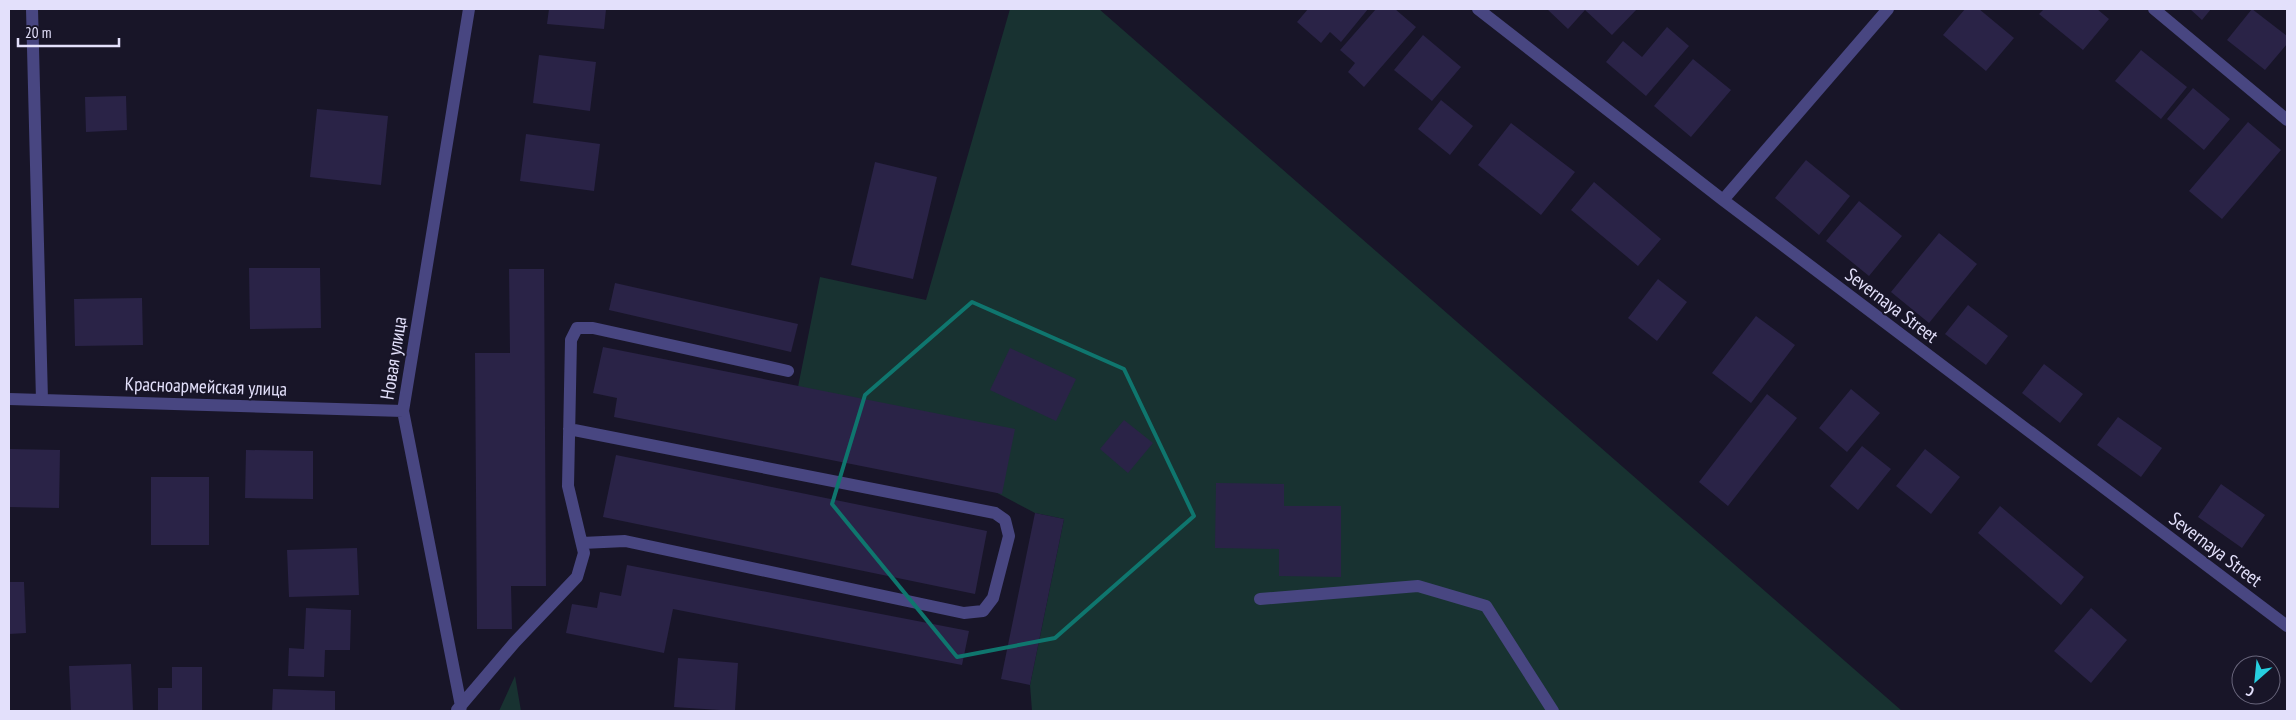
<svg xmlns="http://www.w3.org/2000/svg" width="2296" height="720" font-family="'PT Sans Narrow',sans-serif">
	<rect width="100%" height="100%" fill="#181528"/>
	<path fill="#183231" d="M1010,9H1099L1902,711H1032L1030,685L1064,519L1035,513L798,387L820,277L926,300Z
		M515,676L521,711H499Z"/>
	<path fill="#2a2347" d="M549,9H606L604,29L547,24Z
		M1308,9H1368L1341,42L1330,32L1321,43L1297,22Z
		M1376,9H1395L1416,27L1364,87L1348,72L1355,63L1340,50Z
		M1547,9H1637L1612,35L1585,10L1568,29Z
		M1965,9H1979L2014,38L1986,71L1943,35Z
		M2044,9H2097L2109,19L2083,50L2039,14Z
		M2190,9H2211L2202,20Z
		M2252,9L2287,36V44L2265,70L2227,40Z
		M1667,27L1689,46L1646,96L1606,62L1623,41L1642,57Z
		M1423,35L1461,67L1432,101L1394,70Z
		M2141,50L2187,87L2161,119L2115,81Z
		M539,55L596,62L590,111L533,103Z
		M1693,59L1731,90L1691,137L1654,106Z
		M2193,88L2230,119L2204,150L2167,119Z
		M126,96L127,130L86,132L85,97Z
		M1441,100L1473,126L1450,155L1418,129Z
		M317,109L388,116L381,185L310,177Z
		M2248,122L2281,150L2222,219L2189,191Z
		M1511,123L1575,172L1541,215L1478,165Z
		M526,134L600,144L594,191L520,181Z
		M1806,160L1850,196L1819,235L1775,198Z
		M875,162L937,177L913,279L851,265Z
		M1594,182L1661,239L1638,266L1571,210Z
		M1859,201L1902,236L1869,276L1826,241Z
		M1939,233L1977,264L1929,323L1891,292Z
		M249,268H320L321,328L250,329Z
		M509,269H544L546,586H511L512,629H477L475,353H510Z
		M1658,279L1687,302L1657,341L1628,318Z
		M615,283L798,324L791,352L609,310Z
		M142,298L143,345L75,346L74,299Z
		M1968,305L2008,336L1986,365L1945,334Z
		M1756,316L1795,345L1751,403L1712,373Z
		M603,347L1015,429L1002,494L614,417L617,398L593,393Z
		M1010,348L1076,379L1056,421L990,390Z
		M2044,364L2083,394L2060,423L2022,393Z
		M1851,389L1880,413L1847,452L1819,428Z
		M1767,394L1797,418L1728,506L1699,482Z
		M2118,417L2162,448L2141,477L2097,445Z
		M1124,420L1153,443L1128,473L1100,449Z
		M1862,446L1891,469L1858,510L1830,486Z
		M9,449L60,450L59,508L9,507Z
		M1925,449L1960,477L1931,514L1896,486Z
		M246,450L313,451V499L245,498Z
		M616,455L987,531L975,594L603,517Z
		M151,477H209V545H151Z
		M1216,483L1284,484V506H1341V577L1279,576V549L1215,548Z
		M2221,484L2265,515L2242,548L2198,517Z
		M2000,506L2084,577L2061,605L1978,533Z
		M1035,513L1064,519L1030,685L1001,679Z
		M357,548L359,595L289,597L287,550Z
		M627,565L969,631L962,665L673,609L664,653L566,633L572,604L597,608L600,592L621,596Z
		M9,582H24L26,633L9,634Z
		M306,608L351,610L350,650H325L324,677L288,676L289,648L304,649Z
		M2091,608L2127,640L2091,683L2054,651Z
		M678,658L738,663L735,711L674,707Z
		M131,664L133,711H71L69,666Z
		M172,667H202V711H158V688H172Z
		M273,689L335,691V711H272Z"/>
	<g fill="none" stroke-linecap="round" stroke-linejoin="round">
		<path stroke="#484681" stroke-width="12" d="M32,9L42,400
			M1478,9L1723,200L2287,626
			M2154,9L2287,120
			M1723,200L1888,9
			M9,399L403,411
			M569,429L995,513L1005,520L1009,536L993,598L983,611L964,613L625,541L582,543
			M1260,599L1418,586L1486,606L1553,711
			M457,710L515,642L577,577L584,553L568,486L571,340L577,328H593L788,371
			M460,711L461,706L403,411L469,9"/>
	</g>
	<path fill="none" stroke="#0f766e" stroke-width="4" stroke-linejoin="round" d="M972,302L1124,369L1194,516L1055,638L957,657L832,504L865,395Z"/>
	<g text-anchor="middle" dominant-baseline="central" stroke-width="4" stroke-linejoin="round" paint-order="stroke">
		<g font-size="19" fill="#e3e0fb" stroke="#181528">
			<text transform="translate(1892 305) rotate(37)">Severnaya Street</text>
			<text transform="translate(393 358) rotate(-81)">Новая улица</text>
			<text transform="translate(206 386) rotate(2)">Красноармейская улица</text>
			<text transform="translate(2216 549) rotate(37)">Severnaya Street</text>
		</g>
	</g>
	<rect width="2296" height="720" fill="none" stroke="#e3e0fb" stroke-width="20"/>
	<g transform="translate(2256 680) rotate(207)"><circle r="24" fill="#181528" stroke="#69667c"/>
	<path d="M0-4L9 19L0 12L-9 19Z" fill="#27cfe0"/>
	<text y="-8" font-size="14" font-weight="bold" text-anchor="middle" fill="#e3e0fb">С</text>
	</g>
	<path d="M18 38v8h101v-8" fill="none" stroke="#e3e0fb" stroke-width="2.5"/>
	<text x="25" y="38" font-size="15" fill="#e3e0fb" stroke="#181528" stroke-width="4" paint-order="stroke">20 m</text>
</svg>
